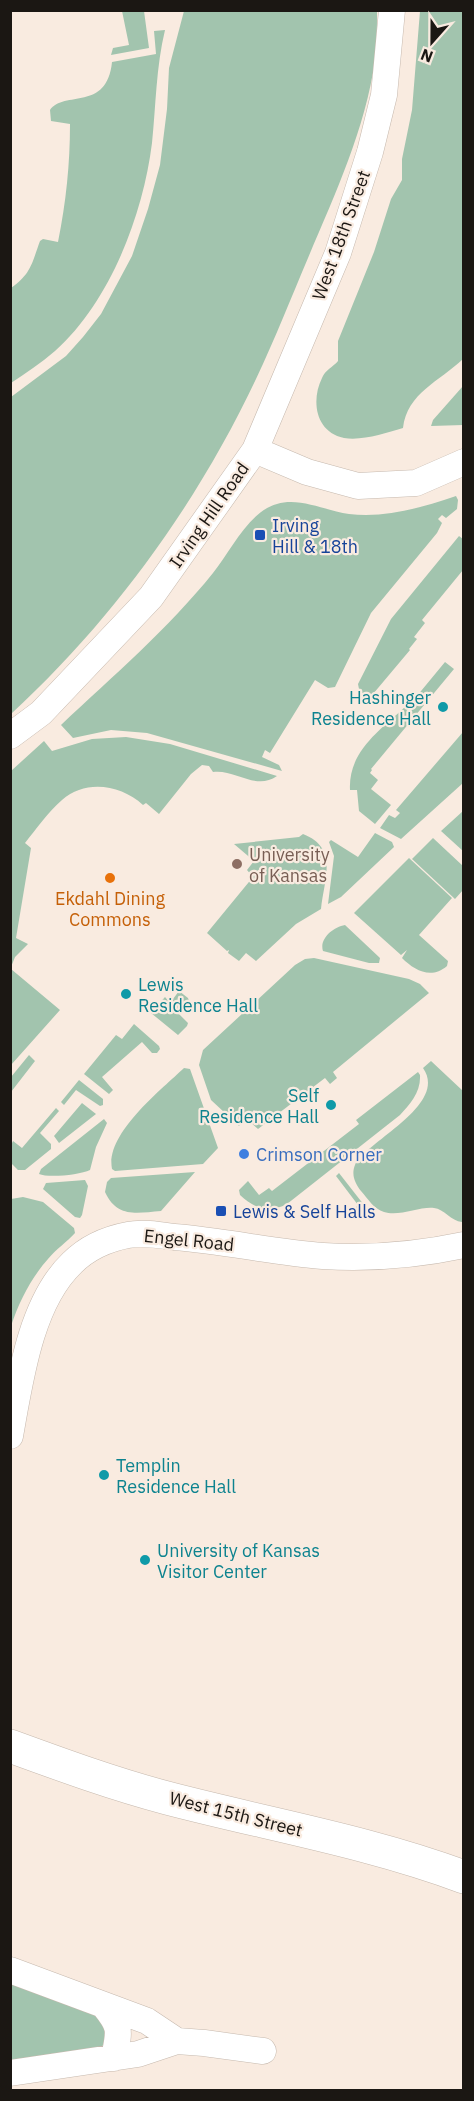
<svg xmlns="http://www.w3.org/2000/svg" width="474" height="2101" font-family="'IBM Plex Sans',sans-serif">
	<rect width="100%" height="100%" fill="#f9ebe0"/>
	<path fill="#a2c4ae" d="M122,11H144L149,48L111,55L113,48L129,45Z
		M184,11H377C377,27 377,44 375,60C365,130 335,194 308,258C291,298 275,339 256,379C197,504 113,620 11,714V397L66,356L83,337L101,314L132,256L148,209L160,165L167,109L169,68Z
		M420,11H463V359C440,381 407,393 403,428C385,433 363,441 344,438C315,432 311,400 322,378C325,370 333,367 338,361V341L374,252L391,199L402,180V159L412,110Z
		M165,30C156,67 156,105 152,143C143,215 110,302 55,351C41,363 26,373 11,383V288C31,274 32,263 40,241L43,239L58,242C66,202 70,164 70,124L51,121L50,110C64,90 107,112 112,62L156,54L154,31Z
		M463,386V425L431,426L433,420Z
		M456,496L458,500L457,509L446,518L442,515L438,519L442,523L437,533L371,613L335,687L328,688L315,680L270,753L265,750L262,757L279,765L282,771L147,733L111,730L73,738L61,725C113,676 168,629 213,573C231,551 248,512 277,504C300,497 326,511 349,514C386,518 421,508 456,496Z
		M459,536L463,539V570L422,620L425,623L414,637L417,639L409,649L410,650L373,694H363L359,689L358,684L391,619Z
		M445,662L454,669L371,769L372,770L370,773L378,780L371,789L391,805L375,824L359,811L357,790H350C348,752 379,731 405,707L407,708Z
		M463,732V783L401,839L380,828L389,815L395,818L400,813L396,810Z
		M126,737L170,744L277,776C256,791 235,769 213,772L209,766L202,765L191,774L159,814L146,803L143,805C121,785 86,779 62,800C48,812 37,828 25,843L31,848L16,938L28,944L15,957L11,967V771L44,741L52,751L92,739Z
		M463,811V851L441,831Z
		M375,833L392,842L394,847L341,897L328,904L334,856L329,842L331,840L358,857Z
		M303,834C339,848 324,879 321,909L296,924L256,961L246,953L239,961L228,953L229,950L227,951L207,933L253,877L247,870L254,861L234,844L299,837Z
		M433,838L463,866V890L455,899L412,859Z
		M409,858L452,898L419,935L448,961L447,966C431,980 414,970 402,958L407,950L401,955L354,913Z
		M345,925L380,958L379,963H369L323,951C319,939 333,927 345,925Z
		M314,958L409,979L420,984L429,993L333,1072L337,1078L330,1084L325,1078L258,1129L248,1120L256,1112L254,1110L239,1126L211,1100L199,1065L203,1050L295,965L305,959Z
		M11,969L60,1010L11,1065H10Z
		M179,991L188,998L189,1001L178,1013L188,1023L187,1026L178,1035L151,1013L165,997L170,1003Z
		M134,1024L159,1046L160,1049L157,1053H152L142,1042L102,1077L113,1090L109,1094L84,1074L116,1035L122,1039Z
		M29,1055L35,1061L11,1092V1077Z
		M431,1061L463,1091L462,1222C451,1221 444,1209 434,1208C421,1206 399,1217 384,1212C374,1209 368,1199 361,1191C355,1183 351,1175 355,1165C365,1142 449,1105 423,1068Z
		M184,1068L190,1069L218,1148L203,1164L115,1171L112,1169C105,1134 161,1090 184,1068Z
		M418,1072L420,1075C421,1092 410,1104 400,1115L287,1204C268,1214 254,1208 240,1195L239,1190L248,1181L259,1195L269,1188L272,1191L359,1124L356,1120Z
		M79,1080L103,1099V1105L100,1106L76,1090L64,1105L61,1102Z
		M82,1103L96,1114L59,1143L54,1136Z
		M56,1108L59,1111L40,1133L51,1144V1149L25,1170H18L11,1163V1145L13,1141L22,1148Z
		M104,1119L107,1123L96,1147L90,1170C80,1175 48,1178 39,1174L41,1169Z
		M195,1172L161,1211C136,1213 117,1218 105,1192L107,1182L111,1178Z
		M339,1173L364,1205L365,1210L363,1215H354L352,1211L358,1205L336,1176Z
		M85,1180L88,1186L82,1215L80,1218L75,1217L43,1189L46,1183Z
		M23,1197L43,1202L74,1228L75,1233C67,1242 56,1249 48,1259C31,1278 19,1302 11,1326V1199Z
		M11,1980L97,2013L107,2029L104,2045L96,2049L11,2063Z"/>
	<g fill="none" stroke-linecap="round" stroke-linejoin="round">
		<g stroke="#c6b9ae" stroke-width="27">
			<path id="minor" d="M255,450L307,472L358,486L416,483L464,462
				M10,736L41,713L151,597L255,450L338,253L370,152L384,95L392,10
				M10,1436C20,1381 30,1303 72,1263C88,1247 107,1239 128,1235C142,1232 160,1235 174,1237C224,1241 273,1252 323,1256C371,1259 417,1255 464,1245
				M10,1970L147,2021L177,2041
				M105,2007C122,2028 119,2032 114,2058
				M10,2073L138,2054L177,2041L204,2043L263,2051"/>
		</g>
		<g stroke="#c6b9ae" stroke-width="34">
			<path id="tertiary" d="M10,1746C62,1765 114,1784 167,1798C266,1824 367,1841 464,1877"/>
		</g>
		<use href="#minor" stroke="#fff" stroke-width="26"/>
		<use href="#tertiary" stroke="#fff" stroke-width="33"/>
	</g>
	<g fill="#1a4fb4" stroke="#f9ebe0" stroke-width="2">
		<rect x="254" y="529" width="12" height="12" rx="3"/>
		<rect x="215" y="1205" width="12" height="12" rx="3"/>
	</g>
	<g fill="#0f9aa8" stroke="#f9ebe0" stroke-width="2">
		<circle cx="443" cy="707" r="6"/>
		<circle cx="126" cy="994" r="6"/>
		<circle cx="331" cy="1105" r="6"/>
		<circle cx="104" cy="1475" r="6"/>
		<circle cx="145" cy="1560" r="6"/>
	</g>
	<circle fill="#8d6e63" stroke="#f9ebe0" stroke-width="2" cx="237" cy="864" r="6"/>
	<circle fill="#e8710a" stroke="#f9ebe0" stroke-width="2" cx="110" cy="878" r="6"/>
	<circle fill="#3f7fe0" stroke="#f9ebe0" stroke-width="2" cx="244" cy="1154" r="6"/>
	<g text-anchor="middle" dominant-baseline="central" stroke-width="4.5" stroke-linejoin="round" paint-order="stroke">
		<g font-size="18" fill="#1b1713" stroke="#f9ebe0">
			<text transform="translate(341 235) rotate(-70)">West 18th Street</text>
			<text transform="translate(209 515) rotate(-55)">Irving Hill Road</text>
			<text transform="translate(189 1240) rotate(6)">Engel Road</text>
			<text transform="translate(236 1814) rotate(14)">West 15th Street</text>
		</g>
		<g font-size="18" fill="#164399" stroke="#f9ebe0" text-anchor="start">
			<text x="272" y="525">Irving<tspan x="272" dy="21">Hill &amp; 18th</tspan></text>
			<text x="233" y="1211">Lewis &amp; Self Halls</text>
		</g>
		<g font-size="18" fill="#0d838f" stroke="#f9ebe0" text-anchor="start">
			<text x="431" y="697" text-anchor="end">Hashinger<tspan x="431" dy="21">Residence Hall</tspan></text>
			<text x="138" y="984">Lewis<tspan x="138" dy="21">Residence Hall</tspan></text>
			<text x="319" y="1095" text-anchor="end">Self<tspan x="319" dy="21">Residence Hall</tspan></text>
			<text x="116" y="1465">Templin<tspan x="116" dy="21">Residence Hall</tspan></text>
			<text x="157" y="1550">University of Kansas<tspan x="157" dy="21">Visitor Center</tspan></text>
		</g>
		<g font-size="18" fill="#785e54" stroke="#f9ebe0" text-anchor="start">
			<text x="249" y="854">University<tspan x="249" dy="21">of Kansas</tspan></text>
		</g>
		<g font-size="18" fill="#c56008" stroke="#f9ebe0">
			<text x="110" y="898">Ekdahl Dining<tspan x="110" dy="21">Commons</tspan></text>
		</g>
		<g font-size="18" fill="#366cbe" stroke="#f9ebe0" text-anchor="start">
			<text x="256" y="1154">Crimson Corner</text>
		</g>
	</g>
	<rect width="474" height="2101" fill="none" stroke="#1b1713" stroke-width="24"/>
	<g transform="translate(432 42) rotate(201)" stroke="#f9ebe0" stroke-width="4.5" paint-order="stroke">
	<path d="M0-4.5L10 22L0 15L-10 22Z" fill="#1b1713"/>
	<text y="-9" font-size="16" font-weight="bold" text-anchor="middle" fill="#1b1713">N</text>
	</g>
</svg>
